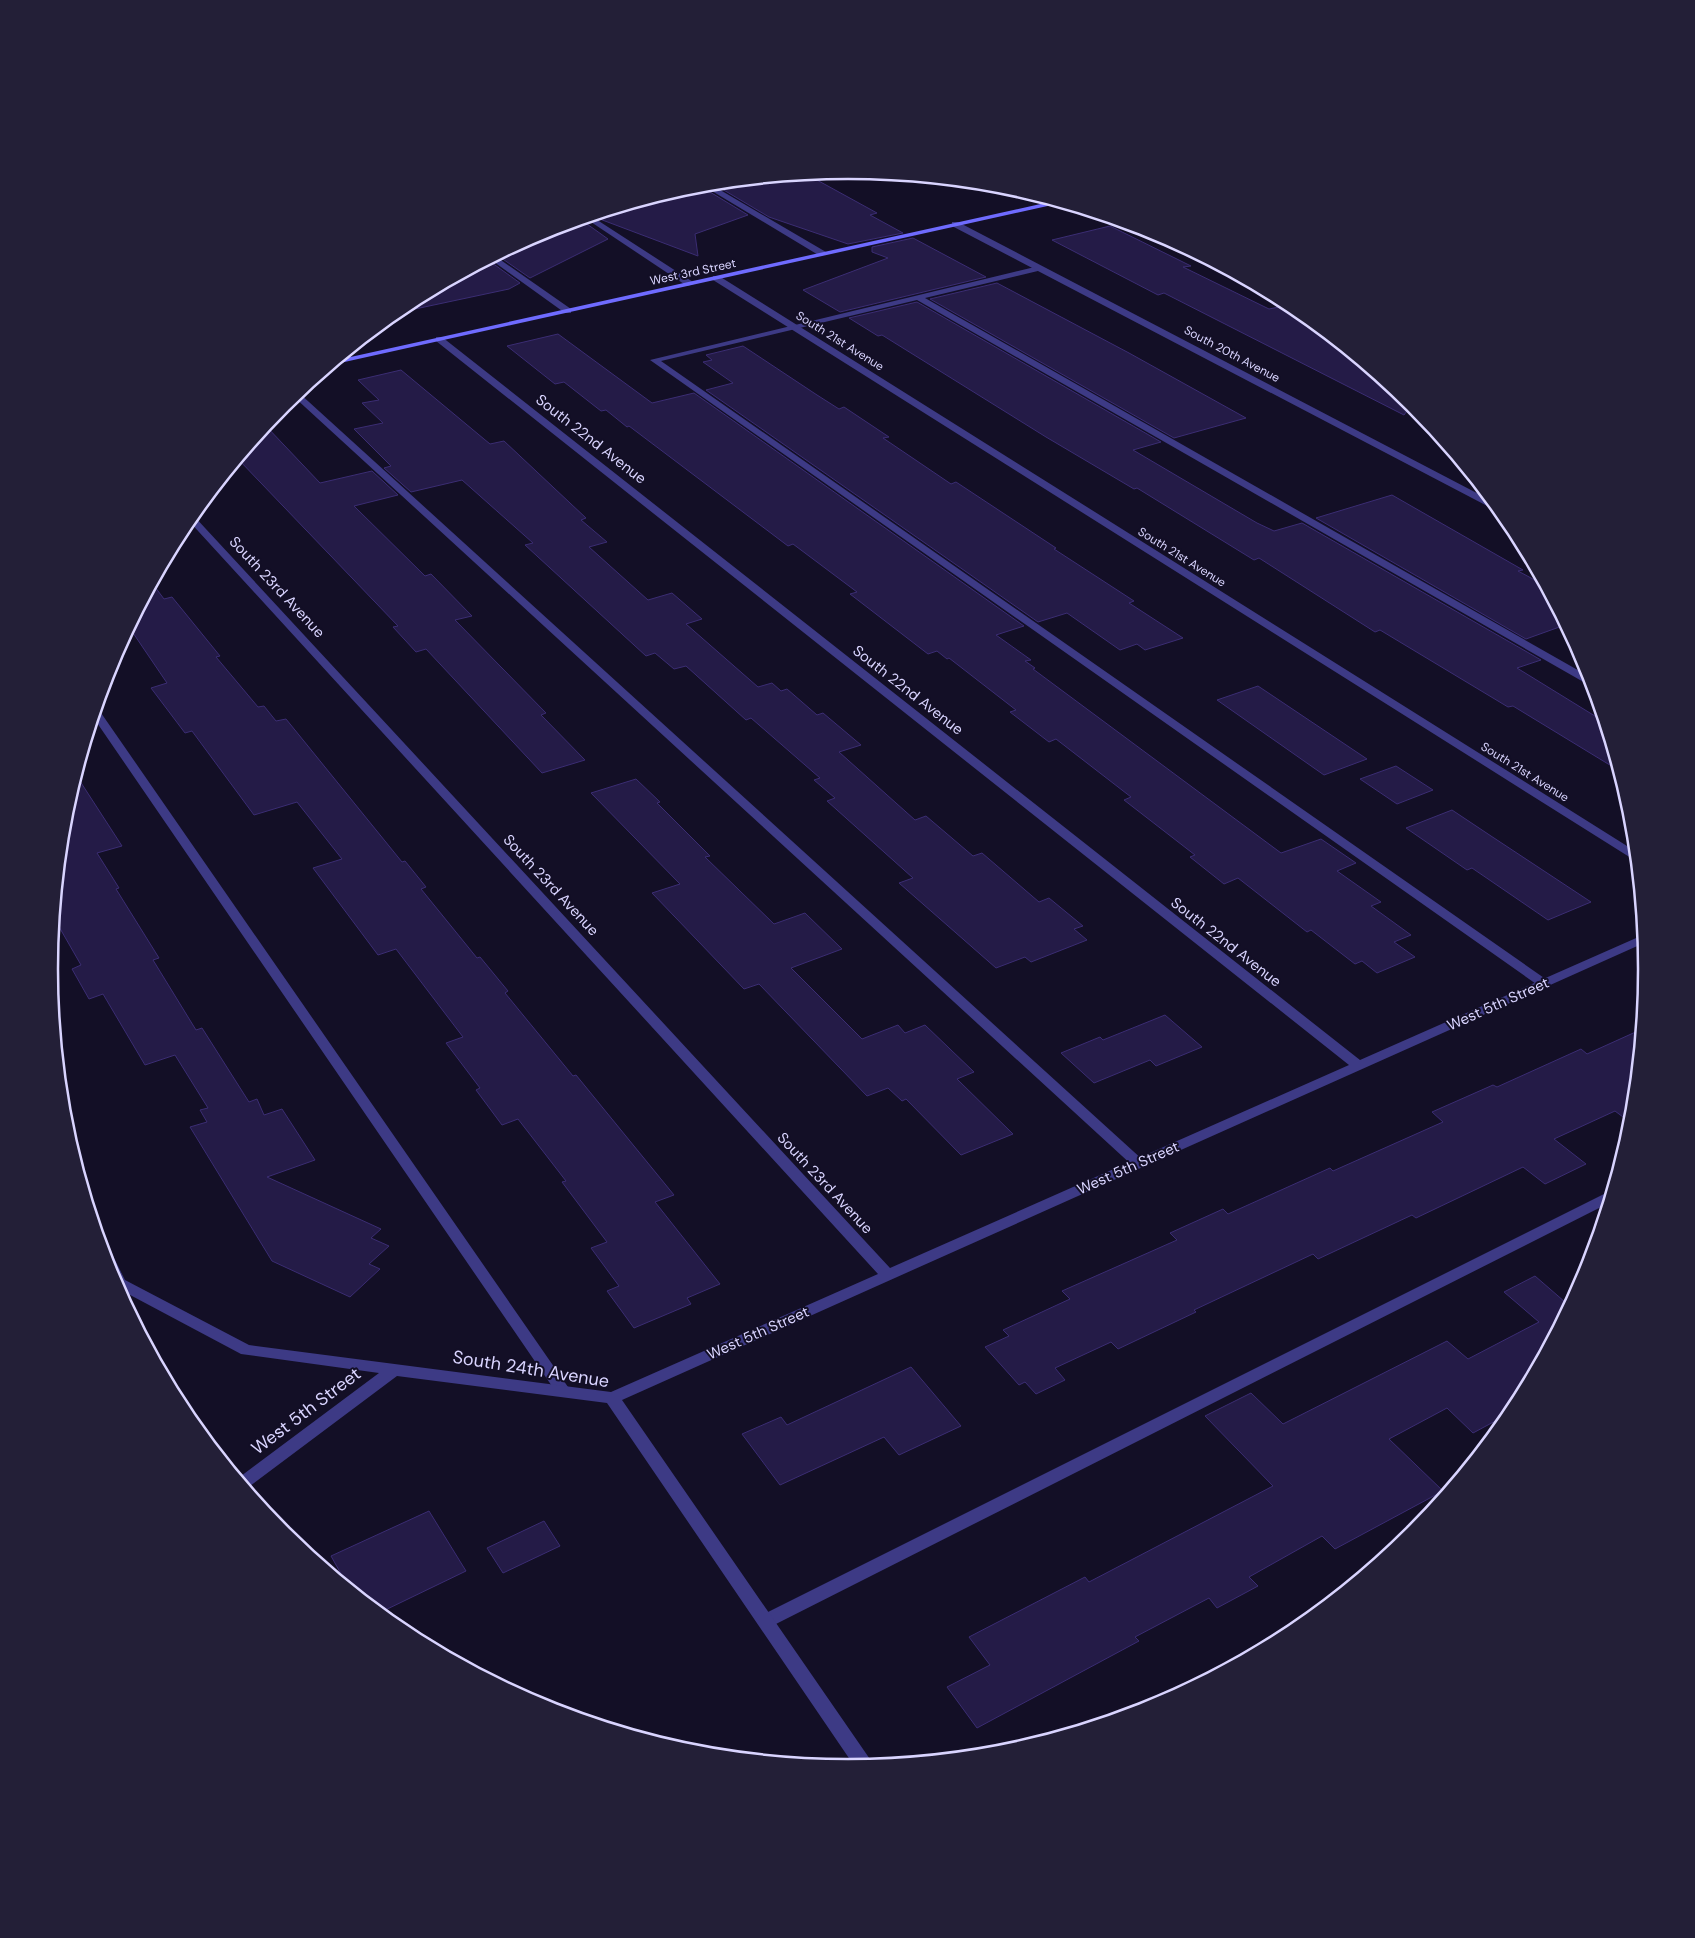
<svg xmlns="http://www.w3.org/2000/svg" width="1695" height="1938" font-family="'DM Sans',sans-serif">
	<rect width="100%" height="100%" fill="#130f26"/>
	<path fill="#241b47" stroke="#3b2d73" d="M806,174L877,213L870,215L903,233L848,244L769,217L717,186L730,182Z
		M685,188L697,192L705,189L748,215L695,234L698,256L597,218Z
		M580,219L608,239L530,278L497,255L542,231Z
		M1110,226L1191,266L1183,267L1269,309L1279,307L1314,324L1412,404L1404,415L1164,293L1158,295L1052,240Z
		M913,238L986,277L840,312L803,290L888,258L872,252V247Z
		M488,260L520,283L509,289L415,309L412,301Z
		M997,283L1129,353L1246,418L1174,438L930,299Z
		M917,302L1161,442L1133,450L1257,523L1274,531L1302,523L1541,660L1517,668L1603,721L1618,770L1513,706L1508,707L1380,630L1375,632L1259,558L1254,560L1137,488L1134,489L1046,437L882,335L878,336L849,318Z
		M558,334L652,403L694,393L1024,626L996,635L1031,660L1025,661L1035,668L1033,669L1281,853L1321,839L1356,863L1337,871L1381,902L1371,906L1411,935L1394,942L1415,957L1377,973L1362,961L1355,964L1311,930L1307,932L1238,878L1224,884L1190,857L1195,855L1124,800L1131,797L1056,739L1049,742L1010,712L1016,710L949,658L947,659L937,651L928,654L850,594L857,592L793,544L788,546L629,426L627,427L606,410L601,411L564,382L555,384L507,346Z
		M743,346L817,395L839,409L844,407L889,437L883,438L951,484L956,482L1056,548L1054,549L1134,601L1129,603L1183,638L1145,650L1137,644L1120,650L1067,613L1038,622L706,390L733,383L703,362L712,360L706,355Z
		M401,370L490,444L504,441L586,518L581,520L607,542L589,547L648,600L672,593L702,619L686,624L758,687L772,683L781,691L787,689L817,715L823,713L861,745L839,752L915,820L926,816L973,856L982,853L1039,902L1049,898L1083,926L1074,929L1087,940L1031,962L1025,957L996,968L899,883L913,878L827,801L835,798L814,780L820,778L751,718L746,720L686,666L674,669L655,653L646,656L525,545L533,543L462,480L411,492L384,468L391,466L354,429L383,423L362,403L379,400L358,380Z
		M265,425L320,483L372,471L398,495L354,506L425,576L431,574L472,616L455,620L546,713L541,715L585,760L542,773L426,649L416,652L393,627L398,626L238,459Z
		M1392,495L1523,570L1518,571L1544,585L1565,625L1526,639L1316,518Z
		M152,583L164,599L172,597L220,656L216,657L258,707L264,706L276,721L286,719L402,862L405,861L426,887L421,889L477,958L480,957L508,991L505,993L573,1076L576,1075L674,1195L655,1202L720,1284L687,1298L691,1304L634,1328L607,1291L619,1286L591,1248L607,1242L562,1182L566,1181L518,1119L502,1125L476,1090L480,1088L446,1043L463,1037L396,949L378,955L313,868L342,859L297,802L254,815L192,731L185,733L151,688L167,683L129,627Z
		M1258,686L1367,759L1324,775L1217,700Z
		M1396,766L1433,790L1397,804L1360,779Z
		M76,775L122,846L97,853L119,888L116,889L159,958L153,960L196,1030L202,1028L249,1102L257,1099L264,1115L282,1109L315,1160L267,1177L381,1229L371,1238L389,1246L369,1264L380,1269L350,1297L272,1261L190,1127L207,1122L200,1110L208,1108L175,1055L145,1065L103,994L89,999L72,969L81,965L54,918V914L64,813Z
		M636,779L660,802L657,803L710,856L705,857L774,924L805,913L842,949L791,968L862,1039L898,1025L905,1033L925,1025L974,1072L957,1079L1013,1134L961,1155L906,1099L902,1101L888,1088L867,1096L759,984L744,989L652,893L680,884L591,793Z
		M1452,810L1491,836L1591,902L1548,920L1472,868L1467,870L1406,828Z
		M1165,1015L1202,1047L1156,1066L1150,1060L1094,1083L1061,1053L1100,1037L1103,1040Z
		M1640,1030L1631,1123L1615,1111L1554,1139L1586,1164L1545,1184L1523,1167L1416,1218L1412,1215L1318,1259L1313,1254L1194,1310L1196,1312L1118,1349L1111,1342L1055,1368L1065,1380L1036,1394L1025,1382L1019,1385L985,1347L1009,1336L1003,1330L1070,1299L1062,1291L1177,1240L1170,1233L1223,1209L1228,1214L1330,1168L1333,1171L1443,1122L1432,1112L1493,1085L1497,1087L1581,1049L1587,1054Z
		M1535,1276L1565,1302V1308L1568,1307L1511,1413L1504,1423L1499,1419L1473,1433L1447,1408L1389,1439L1443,1491L1335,1549L1322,1536L1249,1577L1258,1586L1217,1608L1209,1598L1135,1637L1139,1641L977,1728L947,1687L990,1665L969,1637L1085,1577L1089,1582L1273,1486L1205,1416L1251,1393L1283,1424L1447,1341L1468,1359L1539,1322L1504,1292Z
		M911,1367L961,1426L899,1455L884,1437L780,1485L742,1434L781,1417L787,1425Z
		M429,1511L466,1571L379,1613L349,1588L331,1556Z
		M544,1521L560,1546L503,1573L487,1548Z"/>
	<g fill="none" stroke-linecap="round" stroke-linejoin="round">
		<path fill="#3d3a85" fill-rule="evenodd" d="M710,184L826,252L827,254L820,256L702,185Z
			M591,216L693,282L694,284L687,286L585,218Z
			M1127,224L1149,230L1214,263L1208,264Z
			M495,256L571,309V313H565L490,259Z
			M1039,266H1042V270L925,298L1590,677L1592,685L1587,684L917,300L661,361L1547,980L1549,983L1547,986H1539L650,360Z
			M298,392L1144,1161L1146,1164L1144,1167H1134L293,396Z
			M96,709L99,710L568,1387L571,1391L568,1395L563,1397L558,1395L93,717Z
			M1610,1193L1607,1204L772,1626L766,1628L760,1626L757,1621L760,1616L1604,1194Z"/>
		<path fill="#3d3a85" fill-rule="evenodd" d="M952,222H958L1492,501L1498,509H1493L952,226Z
			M713,276H719L1635,851V859L1631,858L713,280Z
			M436,337H442L1360,1060L1643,935L1644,943L622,1400L874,1765L855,1767L607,1403L397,1376L246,1489L237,1479L379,1373L241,1354L117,1288L109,1274L99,1241L106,1242L125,1280L249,1345L611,1392L878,1274L188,520L193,515L890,1268L1349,1065L436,341Z"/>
		<path fill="#6f6bff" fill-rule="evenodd" d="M1054,201L1061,203L331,365L337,360Z"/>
	</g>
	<g text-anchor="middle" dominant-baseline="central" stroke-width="4" stroke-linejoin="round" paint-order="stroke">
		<g font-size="12" fill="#d9d4ff" stroke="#130f26">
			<text transform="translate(693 272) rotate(-12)">West 3rd Street</text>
			<text transform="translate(840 341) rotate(32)">South 21st Avenue</text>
			<text transform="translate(1232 354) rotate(28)">South 20th Avenue</text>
			<text transform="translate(1182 557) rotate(32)">South 21st Avenue</text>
			<text transform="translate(1525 772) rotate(32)">South 21st Avenue</text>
		</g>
		<g font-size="15" fill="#d9d4ff" stroke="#130f26">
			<text transform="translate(591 439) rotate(38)">South 22nd Avenue</text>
			<text transform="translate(277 587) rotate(47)">South 23rd Avenue</text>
			<text transform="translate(908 690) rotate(38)">South 22nd Avenue</text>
			<text transform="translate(551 885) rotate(47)">South 23rd Avenue</text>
			<text transform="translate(1226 942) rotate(38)">South 22nd Avenue</text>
			<text transform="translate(1498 1004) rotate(-24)">West 5th Street</text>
			<text transform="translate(1128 1168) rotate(-24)">West 5th Street</text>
			<text transform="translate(825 1183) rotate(47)">South 23rd Avenue</text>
			<text transform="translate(758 1333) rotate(-24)">West 5th Street</text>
		</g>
		<g font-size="18" fill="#d9d4ff" stroke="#130f26">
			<text transform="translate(531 1369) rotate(9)">South 24th Avenue</text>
			<text transform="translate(306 1411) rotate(-37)">West 5th Street</text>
		</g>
	</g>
	<path d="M0 0H1695V1938H0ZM58 969a790 790 0 1 1 1580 0a790 790 0 1 1-1580 0Z" fill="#231f37" fill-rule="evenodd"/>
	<path fill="none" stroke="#d9d4ff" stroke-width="2.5" d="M58 969a790 790 0 1 1 1580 0a790 790 0 1 1-1580 0Z"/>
</svg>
